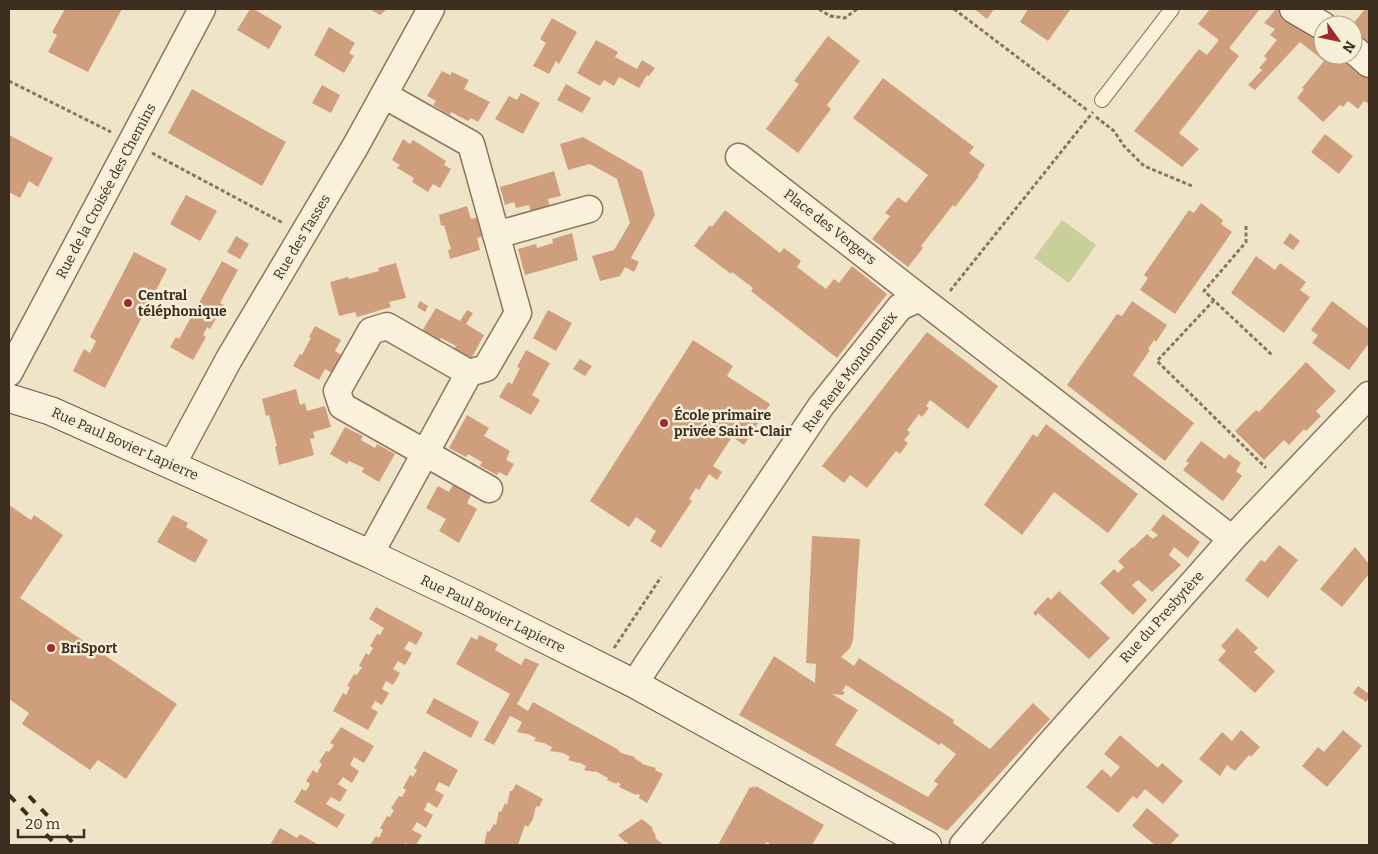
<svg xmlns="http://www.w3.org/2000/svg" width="1378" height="854" font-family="Bitter,serif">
	<rect width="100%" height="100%" fill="#f0e4c8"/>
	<path fill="#c9cf9b" d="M1062,220L1096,245L1069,283L1034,258Z"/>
	<path fill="#cf9f7d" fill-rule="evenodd" d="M65,9H122L88,72L48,52L57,35L52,32Z
		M250,9H254L282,26L269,49L237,30Z
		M370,9H387L380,15Z
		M974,9H994L987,19Z
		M1028,9H1068L1070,10L1048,41L1020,22Z
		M1210,9H1260L1229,48L1239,56L1179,133L1199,149L1182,167L1134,131L1199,49L1207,55L1219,40L1198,24Z
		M1276,9L1283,11L1323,36V55H1346L1369,76V104L1364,101L1358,109L1348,101L1343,107L1340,105L1323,122L1297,98L1304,89L1302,88L1324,61L1300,42L1255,90L1248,85L1262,70L1259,68L1267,59L1264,56L1277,40L1270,35L1275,29L1264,23Z
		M1365,9H1369V50L1353,37V25H1352Z
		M552,18L577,32L559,64L556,61L549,74L533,66L546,43L540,39Z
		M329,27L355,43L349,53L354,56L344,73L314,55Z
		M828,36L860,61L827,105L831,109L798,153L766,129L799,84L794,81Z
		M596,40L618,52L615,57L637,69L642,60L655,68L649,76L647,75L639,88L619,77L614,86L604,80L600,86L577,73Z
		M442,71L450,75L452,72L469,80L464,89L490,102L478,122L471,118L468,121L451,112L450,115L433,105L436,101L427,96Z
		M883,78L974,147L969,153L985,165L978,175L979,176L955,207L953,205L921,246L923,248L908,267L872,239L890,216L885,213L898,197L906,203L928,175L853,118Z
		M566,84L591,98L582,113L557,100Z
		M322,85L340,95L331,113L312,103Z
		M192,89L286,142L262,186L168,133Z
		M521,93L540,103L523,134L495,119L509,96L517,100Z
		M1325,134L1353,156L1339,174L1311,152Z
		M9,135L53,158L38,187L29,181L20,198L9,192Z
		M583,137L642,171L655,215L631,258L639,262L634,272L625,267L620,276L600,281L592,256L614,250L630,223L617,179L590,164L568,170L560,144Z
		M403,139L410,144L413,140L446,161L444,165L451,169L440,188L433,184L428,192L412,182L414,178L397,168L400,165L392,160Z
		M554,171L561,196L548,199L550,208L531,213L529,205L516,208L514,202L505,205L500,187Z
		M186,195L217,211L200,241L170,224Z
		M1201,203L1223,220L1221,224L1232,232L1175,314L1140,290L1148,278L1144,275L1189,210L1194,213Z
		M467,206L471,219L479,217L485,236L477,238L480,250L450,259L448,250L451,249L444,225L441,226L439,215Z
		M725,210L780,253L784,248L801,261L797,267L826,289L834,279L839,283L852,266L887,294L837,358L751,291L753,288L732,272L731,274L694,246L710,225L712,227Z
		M572,233L578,260L525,275L518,249L536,244L537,248L553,243L552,239Z
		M1290,233L1300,241L1293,250L1283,243Z
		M236,236L249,244L240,259L227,252Z
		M134,252L167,269L105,388L73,371L84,349L90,353L96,341L90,337Z
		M1256,256L1275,270L1280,263L1306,282L1300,290L1310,297L1284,333L1231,293Z
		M222,261L238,270L220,303L224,305L210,329L207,327L203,335L206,337L193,360L170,347L176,337L179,339Z
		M396,263L406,298L389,302L391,307L357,317L355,312L339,316L330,282L348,277L349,279L379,271L378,268Z
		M420,301L428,306L425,312L417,307Z
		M1132,301L1167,325L1156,342L1154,340L1148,349L1150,350L1133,375L1194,423L1165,461L1067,385L1117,314L1122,316Z
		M1332,301L1369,329V343L1349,370L1312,343L1318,335L1311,330Z
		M436,308L460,321L467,310L473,313L466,324L484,335L471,359L454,349L456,346L441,338L439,341L422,331Z
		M548,310L572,323L556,351L533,338Z
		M315,326L341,340L335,351L343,356L332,373L325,369L319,380L293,366L300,354L302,355L306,347L311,338L309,337Z
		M927,332L998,386L968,429L930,400L926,406L929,408L922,417L919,414L907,430L910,433L904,440L908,443L900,454L896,451L867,488L850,475L844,483L822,466Z
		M693,340L733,366L727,376L770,404L744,445L732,437L713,466L722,472L717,480L709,474L699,490L696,488L689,499L692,501L661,548L650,541L656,531L636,517L629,527L590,501Z
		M526,350L550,363L532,395L540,400L531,415L499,397L508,382L512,384L520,368L517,367Z
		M580,359L592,366L585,376L573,369Z
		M1306,362L1336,391L1316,411L1321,416L1306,431L1304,429L1289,445L1284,440L1264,460L1235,431L1256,410L1259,412Z
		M296,389L300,405L305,403L307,411L325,406L331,427L313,432L315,438L310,439L314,455L279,465L275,447L277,446L273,431L269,415L266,416L262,399Z
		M467,415L489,428L484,436L510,451L506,460L514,464L507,476L499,472L497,475L480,466L482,462L468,454L466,457L449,448Z
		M1046,424L1138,494L1108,533L1054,492L1022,535L984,505L1033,434L1037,437Z
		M345,427L363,436L361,440L375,448L377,444L395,454L379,482L362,472L364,468L349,461L347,464L330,454Z
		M1201,441L1225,459L1229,454L1241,463L1236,471L1242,476L1223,501L1183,470L1189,463L1186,461Z
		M453,485L471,495L467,503L477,509L459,543L439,531L446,519L426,508L438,486L449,492Z
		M9,505L31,520L34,515L63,535L20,598L177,704L126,779L98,760L90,770L22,724L29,713L9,699Z
		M1163,514L1200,542L1188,558L1174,547L1169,555L1181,565L1152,592L1138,580L1132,585L1147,600L1133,615L1100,583L1114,569L1118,573L1124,567L1118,561L1132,547L1133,548L1147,534L1153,539L1158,535L1151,530Z
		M173,515L188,523L186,527L208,540L195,563L157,542Z
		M812,536L860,539L853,640L850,648L841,657L854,666L859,658L954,720L953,723L990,749L1033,703L1050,719L947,831L739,715L774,656L815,683L816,664L806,663ZM846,685L939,745L941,743L956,754L934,781L938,784L928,797L835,745L858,710L832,694L843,695L845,692L842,691Z
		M1279,545L1298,560L1268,598L1245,580L1261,560L1265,562Z
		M1355,547L1369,564V574L1342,607L1320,589Z
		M1059,591L1110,638L1089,659L1038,613L1036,616L1033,613L1048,597L1051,600Z
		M376,607L423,633L416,645L409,641L404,649L412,653L405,665L398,661L393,669L400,673L393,685L386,681L382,689L389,693L382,705L375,701L371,708L378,712L368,730L333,711L343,693L346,695L350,687L347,686L354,674L357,675L362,667L359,666L366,653L369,655L373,648L370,646L377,634L380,635L384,628L369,619Z
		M1237,628L1258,648L1254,652L1275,671L1255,693L1218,660L1226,651L1221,646Z
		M479,635L498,644L495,650L521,665L525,658L539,664L517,704L528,711L533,702L617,749L621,753L635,757L634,758L642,763V764L656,768L655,770L663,774L647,803L639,798L640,795L637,794L636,795L619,787L621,784L617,782V784L607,780L608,778L595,771V772L584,770L586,766L578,762V763L568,760L570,757L563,753L550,751L552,747L544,743L534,741L536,738L528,734L517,732L522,722L510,716L494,745L484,740L510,694L456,664L471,637L477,640Z
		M1358,686L1369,694V698L1366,702L1353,693Z
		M434,698L479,722L471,738L426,713Z
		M341,727L374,746L364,763L354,757L350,765L359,771L352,783L343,777L338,784L347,790L340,802L331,797L326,804L345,815L337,828L294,802L302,789L306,791L310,784L306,781L313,770L317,773L322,764L319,762L326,751L329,752L334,745L330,743Z
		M1241,730L1260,747L1251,757L1249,755L1235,771L1227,765L1220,776L1199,759L1222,732L1232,741Z
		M1343,730L1362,746L1327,787L1302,766L1318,747L1324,752Z
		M1120,735L1158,768L1162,763L1183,781L1163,804L1145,789L1137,799L1133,796L1118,813L1086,787L1102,769L1111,777L1120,767L1104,754Z
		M424,751L458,770L449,787L439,782L435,790L444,795L437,808L428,802L424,810L433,815L426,828L417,822L412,830L422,835L416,845H410L405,843L404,845H370L376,836L379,838L383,830L380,828L387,816L390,817L394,810L391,808L399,796L402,797L406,790L403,788L410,775L413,777L417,770L414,768Z
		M516,784L543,799L539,807L536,806L533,819L528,827L525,825L518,845H484L487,831L489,832L494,824L496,825L499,811L501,812L505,803L507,805L510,791H512Z
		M753,786L755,788L756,786L824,825L812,845H770L768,842L763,845H718L750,787L752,788Z
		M1147,808L1179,835L1170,845H1155L1132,826Z
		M642,819L653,828L652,829L656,836L655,838L664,845H626L628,844L626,841L625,842L618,835Z
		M280,828L297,838L300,834L319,845H270Z"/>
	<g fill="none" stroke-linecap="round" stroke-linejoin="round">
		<g stroke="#8d765c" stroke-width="16">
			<path id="lane" d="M1102,100L1172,9"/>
		</g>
		<g stroke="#8d765c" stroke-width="29">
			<path id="street" d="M739,157L920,298
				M496,235L589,209
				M9,373L202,9
				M469,373L387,326L371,331L337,391L342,406L489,489
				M172,465L229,359L355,147L431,9
				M370,554L469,373L486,368L518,313L471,144L384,95
				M635,684L646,666L821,406L900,307L920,298L1232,539
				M963,845L1049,745L1232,539L1369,395"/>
		</g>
		<g stroke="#6f573f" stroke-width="30">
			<path id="secondary" d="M1294,9L1323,26
				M1353,49L1369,63
				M9,398L51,411L370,554L477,605L635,684L927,845"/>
		</g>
		<path stroke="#8d765c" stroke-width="3" stroke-dasharray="4 2.5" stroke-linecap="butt" d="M819,9L830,16L845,18L857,9
			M954,9L1087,110
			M9,81L111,132
			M1096,117L1114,131L1124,146L1144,166L1192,186
			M152,153L283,223
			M1246,226V242L1204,291L1272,355
			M950,291L1093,112
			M1214,300L1157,361L1266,468
			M614,648L661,577"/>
		<use href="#lane" stroke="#faf1dc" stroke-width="14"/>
		<use href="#street" stroke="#faf1dc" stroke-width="26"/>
		<use href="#secondary" stroke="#faf1dc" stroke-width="28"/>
		<path stroke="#3d2e20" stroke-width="4" stroke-dasharray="9 9" stroke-linecap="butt" d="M9,795L56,845
			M29,796L75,845"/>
	</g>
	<g fill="#9e2a2b" stroke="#f7eed8" stroke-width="2">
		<circle cx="128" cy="303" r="5"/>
		<circle cx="664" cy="423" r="5"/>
		<circle cx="51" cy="648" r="5"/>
	</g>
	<g text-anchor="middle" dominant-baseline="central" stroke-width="5" stroke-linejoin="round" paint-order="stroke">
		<g font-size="14" fill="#3d2e20" stroke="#f7eed8">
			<text transform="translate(106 191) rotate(-62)">Rue de la Croisée des Chemins</text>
			<text transform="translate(830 227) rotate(38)">Place des Vergers</text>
			<text transform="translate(302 237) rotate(-59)">Rue des Tasses</text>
			<text transform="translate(850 372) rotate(-53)">Rue René Mondonneix</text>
			<text transform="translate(125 444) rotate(24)">Rue Paul Bovier Lapierre</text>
			<text transform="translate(493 614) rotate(26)">Rue Paul Bovier Lapierre</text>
			<text transform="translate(1162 617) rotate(-48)">Rue du Presbytère</text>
		</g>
		<g font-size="14" font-weight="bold" fill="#3d2e20" stroke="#f7eed8" text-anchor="start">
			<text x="138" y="295">Central<tspan x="138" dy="16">téléphonique</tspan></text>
			<text x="674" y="415">École primaire<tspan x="674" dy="16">privée Saint-Clair</tspan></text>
			<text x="61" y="648">BriSport</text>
		</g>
	</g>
	<rect width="1378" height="854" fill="none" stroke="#3d2e20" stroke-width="20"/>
	<g transform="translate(1338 40) rotate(123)"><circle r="24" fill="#f7eed8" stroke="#ada18e"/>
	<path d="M0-4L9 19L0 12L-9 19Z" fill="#9e2a2b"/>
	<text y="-8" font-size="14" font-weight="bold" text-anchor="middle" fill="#3d2e20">N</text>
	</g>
	<path d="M18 829v8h66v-8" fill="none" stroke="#3d2e20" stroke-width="2.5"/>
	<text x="25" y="829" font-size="15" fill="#3d2e20" stroke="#f7eed8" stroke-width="4" paint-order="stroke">20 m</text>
</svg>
